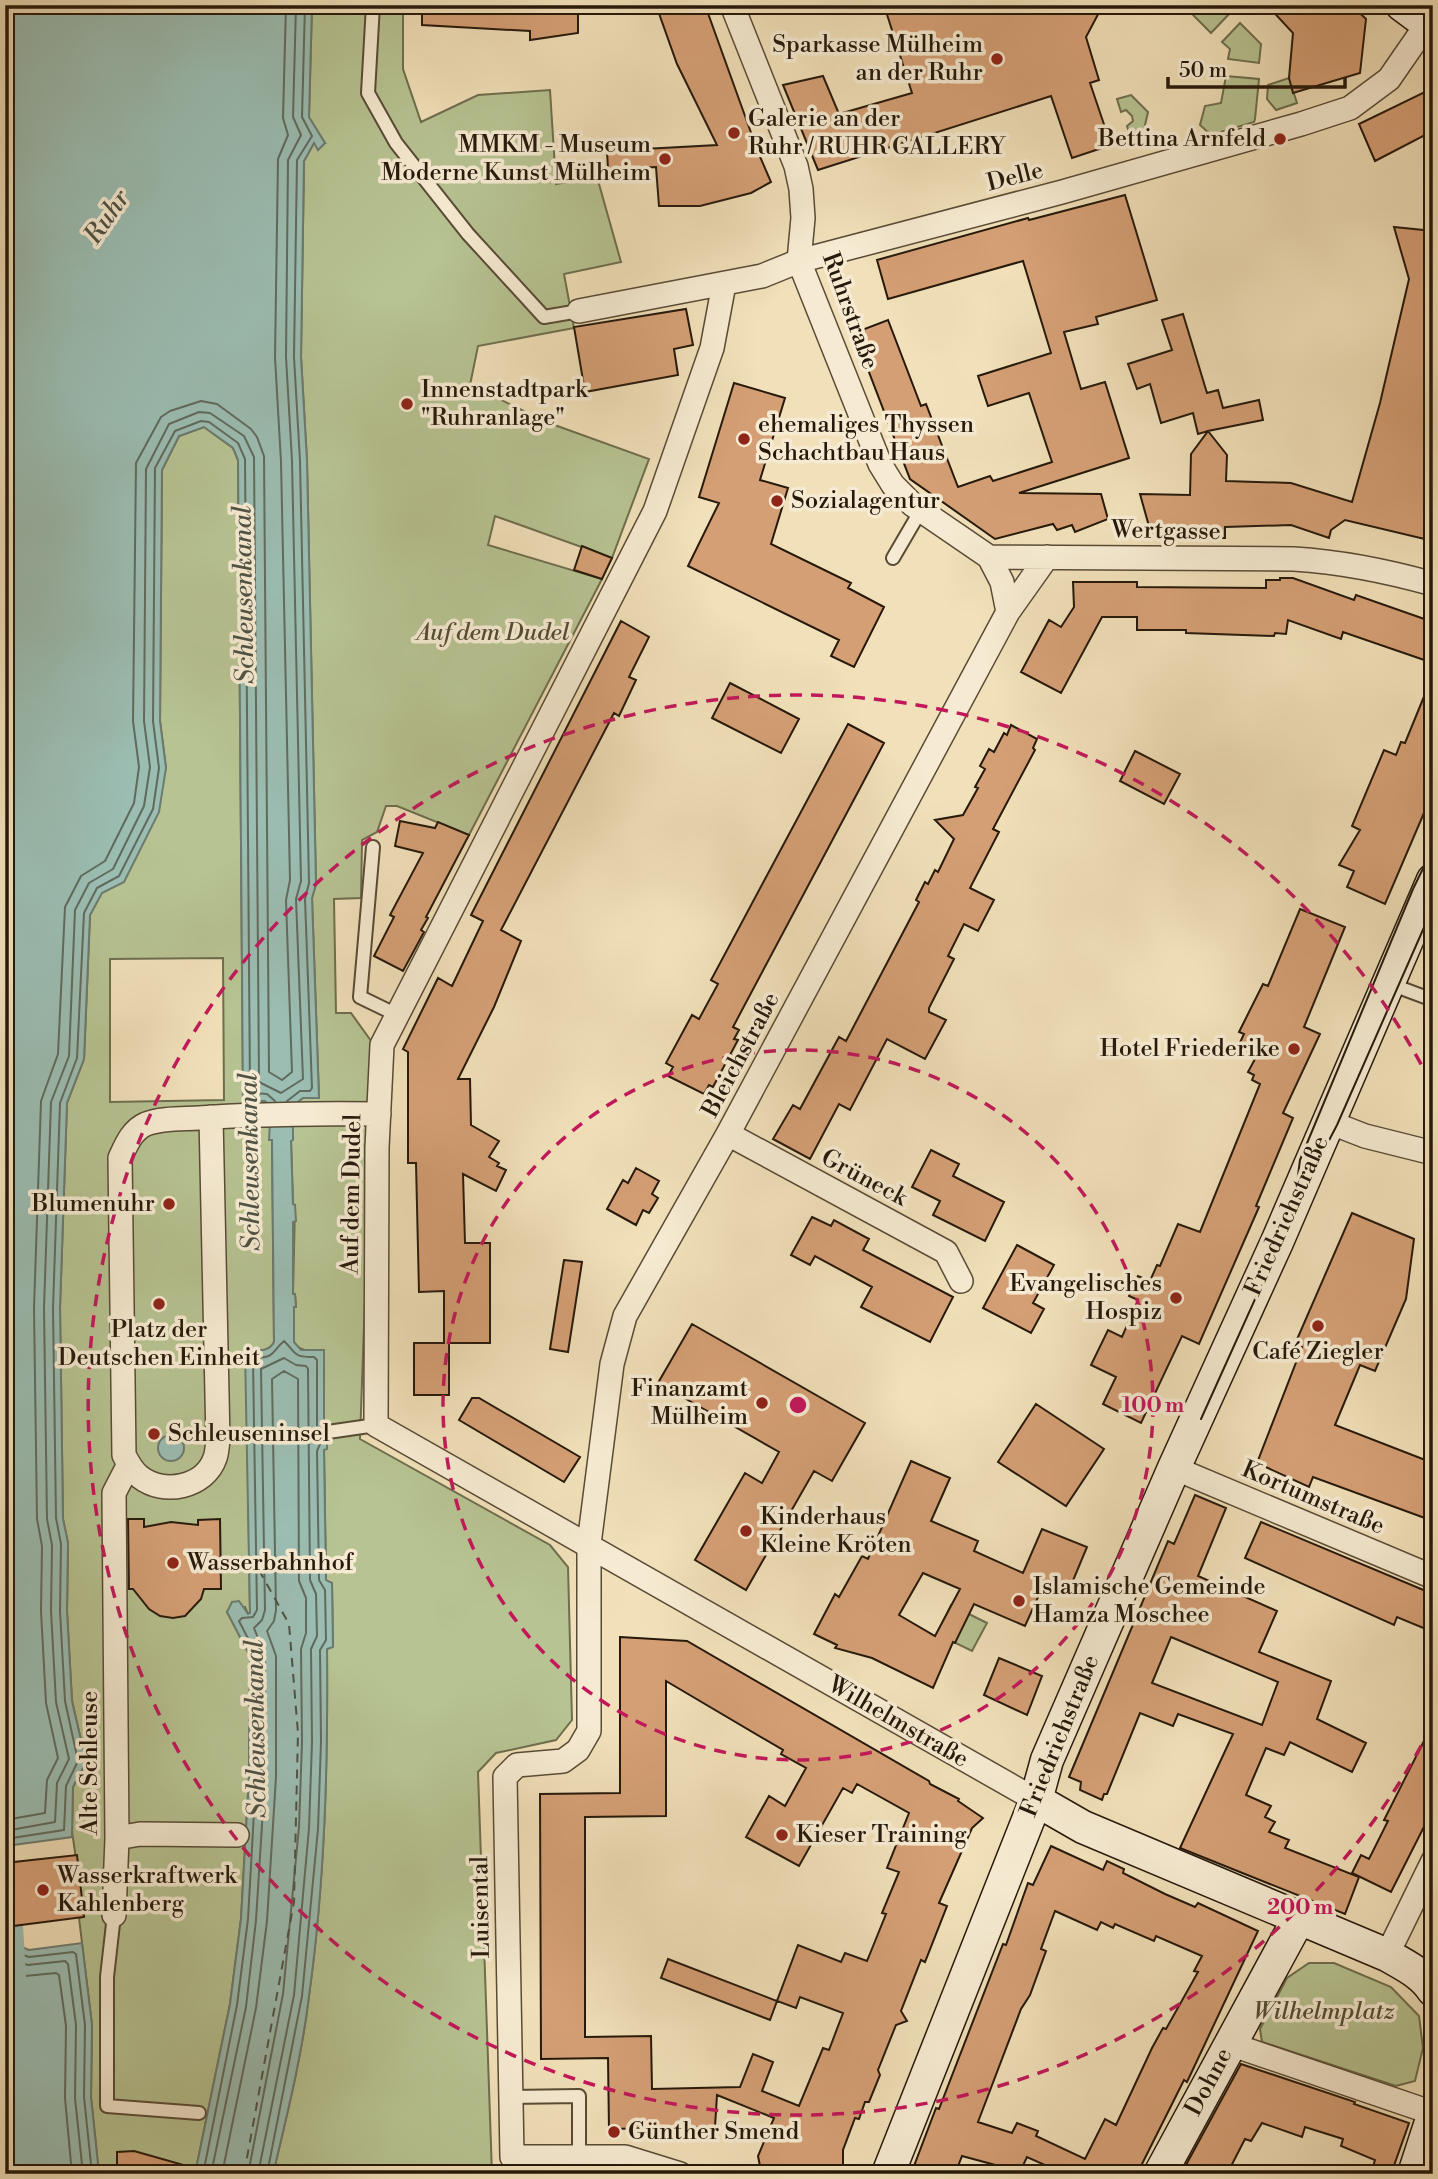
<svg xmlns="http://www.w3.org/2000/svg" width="1438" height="2179" font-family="'Libre Bodoni',serif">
	<rect width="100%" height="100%" fill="#f1e0b9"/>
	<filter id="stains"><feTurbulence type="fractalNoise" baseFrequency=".00286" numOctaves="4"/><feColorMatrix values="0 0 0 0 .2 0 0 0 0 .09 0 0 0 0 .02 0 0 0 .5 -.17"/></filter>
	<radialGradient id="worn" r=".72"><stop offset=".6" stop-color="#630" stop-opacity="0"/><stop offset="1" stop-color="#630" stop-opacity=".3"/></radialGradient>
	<path fill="#b7c392" stroke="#6e6e4e" stroke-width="2" fill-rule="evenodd" d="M312,5H403V69L421,122L478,95L550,90L556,184L597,177L621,262L564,274L574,328L478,346L470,385L549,423L649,459L612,558L495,516L488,545L602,579L469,835L397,806H386L377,832L362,840L361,898L334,899L336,1013H351L374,1045L360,1439L550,1545L568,1567L572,1720L556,1740L496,1753L478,1772L492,2174H273C287,2115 302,2055 309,1996C325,1880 328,1765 327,1649L333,1646L332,1583L326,1581L324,1449L327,1438H324L323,1350C313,1350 299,1353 294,1342V1307L296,1306L295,1295L293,1294L295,1205H293L291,1140L293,1127H291V1107L303,1098H319L312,898L316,884L307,461L301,357L304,161L314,143H325L309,118Z
		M1212,5H1220L1230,13L1211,33L1193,15L1194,9Z
		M1240,23L1261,44L1259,63L1228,59L1230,49L1222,42Z
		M1226,76L1259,79L1255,119L1254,122L1211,135L1200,125L1205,106L1221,103Z
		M1289,78L1297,103L1276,110L1267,99L1268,85Z
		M1131,95L1148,112L1143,134L1131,138L1127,126L1133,121L1132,116L1126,110L1121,112L1117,99Z
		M204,427L233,448L238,460L243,1100L265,1101L271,1107L270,1139H272L274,1342C269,1353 257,1350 246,1350L250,1613L248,1614L245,1607L227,1612L250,1656L249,1776L241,1919L230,2004L195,2174H99L91,2097L92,2025L79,1918L84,1916L72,1831L73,1787L86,1762L72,1701L67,1611L68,1543L63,1519L60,1308L67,1103L84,1059L90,915L166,768L160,721L162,470L179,436ZM223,958L224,1100L110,1102V959Z
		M951,1605L987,1623L972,1651L937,1634Z
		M1309,1963H1334L1391,1987L1419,2016L1423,2048L1415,2081L1396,2086L1262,2042L1260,2029L1287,1978Z"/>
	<path fill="#9bbdb2" stroke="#6c7b6f" stroke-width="2" d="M5,5H312L309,117L325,143L318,150L314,143L304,161L301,357L307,461L316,884L312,898L319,1098H303L291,1107V1126L293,1127V1140L291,1141L293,1204L295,1205L296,1221L293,1222V1294H295L296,1307H294V1342L301,1350H324V1437L327,1438V1449L324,1450L326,1580L332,1583L333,1647L327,1649C328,1765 325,1881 309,1996C302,2055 287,2115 273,2174H195L230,2004L241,1919L249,1776L250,1656L227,1612L232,1602L239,1601L248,1614L250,1613L245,1350C256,1350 269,1353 274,1342L272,1140H269L271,1107L265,1101L243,1100L238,460L233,448L204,427L179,436L162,470L160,721L166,768L159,812L124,882L102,893L90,915L84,1059L67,1103L60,1308L63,1519L68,1543L67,1611L72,1701L86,1762L73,1787L72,1837L13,1845V1851L5,1852Z
		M158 1448a13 13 0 1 1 26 0a13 13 0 1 1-26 0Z
		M9,1942L29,1950L82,1943L92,2025L91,2097L99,2174H5V1943Z"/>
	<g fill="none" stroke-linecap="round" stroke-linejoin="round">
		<path stroke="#606b5e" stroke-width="2" d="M287,1101L300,1091H310L312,1088L305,899L309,883L300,461L294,357L297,160L312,136L302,117L305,5
			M5,1820L45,1813L47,1780L58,1758L46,1703L41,1611L42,1546L37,1519L34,1308L41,1101L58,1054L65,907L81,876L105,861L134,803L139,767L133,721L136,463L161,417L170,411L201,401L217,404L251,429L257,437L264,456L269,1072L282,1080L292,1072L286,900L290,880L281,462L275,357L278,159L288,135L283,118L286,5
			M5,1831L55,1822L57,1783L69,1759L56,1702L51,1611L52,1545L47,1519L44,1308L51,1102L69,1056L75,910L89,883L113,869L144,806L150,767L144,721L146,469L169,424L199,412L210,413L244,436L254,457L259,1082L281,1093L303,1079L296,899L301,881L292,461L286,357L288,160L301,135L293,117L296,5
			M5,1845L12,1838L64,1830L66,1786L78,1761L65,1701L60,1611L61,1544L56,1518L53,1308L60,1103L77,1058L84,913L97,888L119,876L153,809L159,768L153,721L155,468L175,431L201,421L209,422L238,443L245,459L250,1090L253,1093L267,1094L275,1101
			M5,1949L29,1957L73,1952L76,1954L85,2025L84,2097L92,2174
			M5,1958L28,1965L65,1961L68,1964L76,2025L75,2098L83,2174
			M5,1969L25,1976L56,1973L59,1975L66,2026L65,2098L72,2174
			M203,2174L237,2005L248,1919L256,1777L257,1656L239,1621L242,1618L253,1617L257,1610L253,1361L255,1358C277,1357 271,1352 284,1341C297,1354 293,1357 314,1357L317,1360V1437L320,1444L317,1451L319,1580L325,1590L326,1640L320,1650L321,1742L318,1829L302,1996L267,2174
			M211,2174L246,2007L256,1920L265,1777V1656L254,1628L262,1620L265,1610L261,1369L284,1358L296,1365L306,1366L308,1369L310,1580L316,1594L317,1636L311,1649L312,1742L309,1828L294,1995L258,2174
			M222,2174L256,2008L267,1921L276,1777V1656L267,1631L274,1621L276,1610L272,1379L284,1371L298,1379L299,1581L306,1598V1633L301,1649L302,1742L299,1827L283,1994L248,2174"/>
		<path stroke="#9bbdb2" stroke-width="24" d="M11,1926L14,1977"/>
		<path stroke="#4f5245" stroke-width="2" stroke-dasharray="9 7" stroke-linecap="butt" d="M244,2174L294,1902L298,1733L289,1624L249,1552"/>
	</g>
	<path fill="#d59f75" stroke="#26190b" stroke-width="2" fill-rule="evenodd" d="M422,5H578V33L530,40V31L422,25Z
		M656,5H705L758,152L771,182L751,193L700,206H659L656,167L608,169L607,151L717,145L677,64Z
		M884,5H1103L1086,37L1099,80L1090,83L1111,145L1072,158L1051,96L818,170L783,85L823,76L839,114L912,93Z
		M1267,5H1351L1366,19L1360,73L1293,93L1289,78L1293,33Z
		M1433,88V131L1375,161L1359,124Z
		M1125,195L1157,300L1096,317L1098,324L1064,332L1081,389L1105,382L1129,458L1019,493L1101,494L1108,519L1075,532L1072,525L1057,530L1053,524L995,539L910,479L854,333L888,320L921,406L926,404L958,487L990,476L993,481L1052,462L1029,393L988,406L978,376L1051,353L1023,261L888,299L877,260L1028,218L1029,220Z
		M1394,227L1433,231V541L1345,520L1331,530L1329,538L1291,525L1225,527V538L1152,537L1140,494L1190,495L1191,454L1208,431L1198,434L1193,413L1161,423L1150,384L1137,389L1128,364L1172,350L1162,320L1183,314L1207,393L1218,390L1223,408L1259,400L1263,420L1208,431L1227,455L1226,481L1291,483L1352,502L1380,403L1409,279Z
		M686,309L693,345L674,349L678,375L585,392L574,327Z
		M734,383L785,398L760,480L788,488L771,544L851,583L848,588L884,607L854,667L831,656L839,640L688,566L719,503L699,497Z
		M582,546L612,558L602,579L574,570Z
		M1280,578H1293L1354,600L1356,595L1433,622V663L1343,632L1341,639L1288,620L1286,634L1275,633L1274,636L1186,633V630H1137V617H1102L1061,693L1021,672L1049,620L1061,627L1074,607L1073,582H1137V587L1266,588V580H1280Z
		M621,621L649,637L629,677L636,680L619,716L614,713L501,930L521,941L494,1007L458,1079H470L471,1125L499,1141L489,1157L499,1163L497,1166L506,1170L496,1191L463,1174L465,1243H490V1343H449V1395H414V1343H444V1291L419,1292L416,1163H408V1052L403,1049L438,978L452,986L483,921L471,915Z
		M1432,677L1433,786L1425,806H1427L1385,904L1347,887L1354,871L1339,865L1360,830L1352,826L1384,750L1396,755L1401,742L1405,743Z
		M730,683L799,719L781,753L712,718Z
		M848,724L884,743L733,1027L739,1030L734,1039L738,1040L713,1087L709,1085L704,1094L668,1076L673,1067L666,1063L692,1015L699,1019L718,984L711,980Z
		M1011,725L1037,739L1033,748L1035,750L993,829L999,832L970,888L994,900L978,931L964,924L948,956L954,959L929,1008V1012L946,1020L925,1059L887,1039L850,1110L839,1104L810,1159L773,1139L793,1105L800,1109L839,1037L846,1041L919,902L916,900L925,882L928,884L935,870L938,872L954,839L935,820L963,815L978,788L975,787L985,769L980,766L989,749L994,752L1004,733L1007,735Z
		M1135,751L1180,774L1164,804L1120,781Z
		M400,821L435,828L438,822L469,835L426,917L428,918L421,930L424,932L403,971L374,956L394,917L390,915L423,853L395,846Z
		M1300,909L1345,927L1304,1027L1320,1034L1283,1113L1293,1118L1256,1206L1259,1207L1199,1344L1182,1336L1141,1423L1103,1404L1116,1377L1091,1365L1108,1330L1122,1337L1138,1300L1129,1296L1138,1276L1150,1281L1157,1265L1160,1266L1178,1224L1200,1232L1260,1084L1252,1080L1254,1075L1248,1072L1255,1059L1236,1051L1244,1034L1239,1032L1263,984L1268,986Z
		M931,1150L959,1164L953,1176L1004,1202L985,1241L933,1215L940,1201L912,1187Z
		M636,1168L659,1181L652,1194L658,1198L649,1213L643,1210L636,1225L607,1209L623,1180L628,1183Z
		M1352,1213L1414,1239L1406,1299L1375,1371L1360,1365L1335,1425L1433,1463V1521L1313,1477L1309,1487L1257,1463L1302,1347L1295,1344Z
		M812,1217L831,1226L834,1220L869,1239L863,1250L953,1297L930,1342L861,1307L872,1287L815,1256L810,1265L791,1255Z
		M1017,1245L1054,1265L1033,1303L1044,1309L1031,1333L983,1308Z
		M564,1260L582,1262L568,1352L550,1349Z
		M692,1324L865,1423L832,1481L814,1471L746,1590L695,1560L745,1473L762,1483L779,1452L658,1383Z
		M472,1398H479L580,1457L564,1482L459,1420Z
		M1036,1404L1104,1449L1066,1506L998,1462Z
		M911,1461L950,1478L931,1521L978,1541L974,1551L1023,1573L1042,1529L1087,1547L1067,1595L1043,1586L1025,1626L974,1604L955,1643L953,1642L933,1688L872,1658L835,1648L837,1645L814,1634L835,1594L839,1597L862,1556L868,1559ZM923,1573L960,1589L935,1636L899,1615Z
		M1195,1495L1226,1508L1198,1576L1277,1611L1259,1652L1331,1681L1317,1719L1366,1743L1352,1772L1290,1742L1284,1755L1266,1748L1246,1795L1271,1806L1265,1817L1275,1822L1269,1832L1289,1840L1285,1848L1359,1877L1345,1914L1180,1848L1233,1734L1178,1714L1173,1726L1140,1713L1107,1794H1104L1102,1800L1080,1790L1081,1782L1069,1777L1168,1541L1174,1544ZM1171,1637L1278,1682L1262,1725L1152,1683Z
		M128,1519H144V1527L171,1522L198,1525V1520L220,1519L221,1589H204L201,1599L185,1616L173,1618L160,1616L149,1609L133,1589H129Z
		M1261,1522L1433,1594V1632L1397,1617L1394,1625L1245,1558Z
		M620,1637L687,1641L929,1781L930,1784L959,1799L958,1801L983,1818L972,1828L939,1903L947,1906L925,1962L921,1960L901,2011L907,2021L896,2025L878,2070L880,2075L869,2102H865L859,2119L855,2118L843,2150V2164L833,2174H781L760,2166L758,2156L774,2118L717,2095L715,2127L609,2129L608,2058L541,2059L540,1794L620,1793ZM666,1681L783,1750L781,1754L806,1768L785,1806L769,1796L746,1837L799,1866L843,1788L852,1793L857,1784L909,1813L887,1868L899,1872L882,1913L886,1914L867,1961L845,1953L841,1962L798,1945L777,2001L796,2008L800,1997L843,2013L829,2050L823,2048L799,2106L762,2091L773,2062L753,2054L740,2087L652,2089L651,2036L585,2037V1817L666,1816Z
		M999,1658L1042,1676L1027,1715L984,1695Z
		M1433,1723V1809L1391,1892L1352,1873L1361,1855L1369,1859L1388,1821L1384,1820Z
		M1051,1846L1103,1870L1107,1861L1124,1869L1123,1873L1165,1894L1195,1907L1198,1903L1258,1931L1187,2082L1184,2080L1137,2174H1065L1027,2157L1019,2174H1010L998,2169L999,2166L962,2156L955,2174H911L936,2108L939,2109L1003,1944L1006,1945L1028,1883L1033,1885ZM1055,1911L1097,1930L1101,1922L1113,1928L1115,1924L1154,1941L1156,1936L1202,1956L1194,1971L1198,1972L1166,2029L1163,2028L1152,2048L1116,2125L1105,2119L1085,2159L1036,2136L1038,2131L1017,2123L1012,2133L978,2122L1021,2009L1030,1995L1046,1951L1041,1949Z
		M77,1855L84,1917L5,1927V1863Z
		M668,1959L777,2001L770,2020L661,1978Z
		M1241,2064L1355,2102L1354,2104L1409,2123L1391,2174L1372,2170L1375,2160L1341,2146L1343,2139L1305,2127L1302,2137L1262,2123L1251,2141L1245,2139L1227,2174H1181Z
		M134,2151L187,2166V2172L117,2173V2152Z"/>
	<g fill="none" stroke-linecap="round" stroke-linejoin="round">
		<g stroke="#594b36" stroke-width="16">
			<path id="lane" d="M373,5L368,93L396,143L468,234L544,317L579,311
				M893,558L921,510
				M373,847L360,997L397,1015
				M1390,984L1433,1000
				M328,1432L376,1425
				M114,1915L107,1977V2106L199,2113
				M510,2097L579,2096V2157"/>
		</g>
		<g stroke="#594b36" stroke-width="26">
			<path id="street" d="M732,5L796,166L801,189L803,218L799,261L880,464L893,485L913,505L989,557L1294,559C1341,562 1387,571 1433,584
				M724,284L712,348L655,511L382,1045L377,1148L376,1425L1036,1800
				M579,311L762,276L799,261L1062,192L1301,124L1350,108L1389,79L1427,24
				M989,557L1002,582L1008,612
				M211,1117L218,1441C217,1446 217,1453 215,1458C205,1487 164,1496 140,1477C133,1472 128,1463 124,1455L120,1158C126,1145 132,1130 146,1124C161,1118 183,1119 199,1118C259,1114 319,1113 379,1114
				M1329,1122L1365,1136L1433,1153
				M728,1134L946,1252L961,1281
				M1174,1468L1433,1577
				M117,1838L140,1834L237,1835
				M114,1915L117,1838L114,1493L129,1464
				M1387,1955L1433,1861
				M1230,2044L1433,2113
				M680,2174L625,2157H512L505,1777L517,1765L563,1761L578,1750L589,1731V1544L612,1364L625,1316L728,1134L1008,612L1047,557"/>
		</g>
		<g stroke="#26190b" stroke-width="35">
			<path id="secondary" d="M1402,5L1433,28
				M1036,1800L1083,1827L1387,1955C1404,1965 1422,1973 1433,1990
				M888,2174L1036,1800L1047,1760L1174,1468L1277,1242L1433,880
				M1160,2174L1299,1918
				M1414,2174L1433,2116"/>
		</g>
		<use href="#lane" stroke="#f6ebd2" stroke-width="12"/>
		<use href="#street" stroke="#f6ebd2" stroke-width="23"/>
		<use href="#secondary" stroke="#f6ebd2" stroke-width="32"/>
		<path stroke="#26190b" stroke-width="2" d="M1295,1198L1300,1160L1413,889L1433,848
			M1201,1419L1311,1175L1337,1125L1433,907"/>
	</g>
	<g fill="none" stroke="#c2185b" stroke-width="3.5" stroke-dasharray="12 9">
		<circle cx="798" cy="1405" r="355"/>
		<path d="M1431 1727A710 710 0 1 1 1431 1083"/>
	</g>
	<g fill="#8f2418" stroke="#f6ebd2" stroke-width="2.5">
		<circle cx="997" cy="59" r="7"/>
		<circle cx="734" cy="133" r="7"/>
		<circle cx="1280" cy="139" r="7"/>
		<circle cx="665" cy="159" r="7"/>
		<circle cx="407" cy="404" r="7"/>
		<circle cx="744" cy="439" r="7"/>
		<circle cx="777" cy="501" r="7"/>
		<circle cx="1294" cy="1049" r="7"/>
		<circle cx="169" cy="1204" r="7"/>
		<circle cx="1176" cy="1298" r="7"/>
		<circle cx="159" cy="1304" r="7"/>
		<circle cx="1318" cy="1326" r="7"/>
		<circle cx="762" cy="1403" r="7"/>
		<circle cx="154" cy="1434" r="7"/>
		<circle cx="746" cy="1531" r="7"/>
		<circle cx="173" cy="1563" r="7"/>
		<circle cx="1019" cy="1601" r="7"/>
		<circle cx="782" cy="1835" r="7"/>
		<circle cx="43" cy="1890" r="7"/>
		<circle cx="614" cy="2132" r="7"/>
	</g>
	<g text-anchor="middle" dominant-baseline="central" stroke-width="7" stroke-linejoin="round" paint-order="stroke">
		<g font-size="24" fill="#26190b" stroke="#f6ebd2" text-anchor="start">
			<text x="983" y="45" text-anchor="end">Sparkasse Mülheim<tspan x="983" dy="28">an der Ruhr</tspan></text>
			<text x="748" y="119">Galerie an der<tspan x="748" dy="28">Ruhr / RUHR GALLERY</tspan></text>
			<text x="1266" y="139" text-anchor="end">Bettina Arnfeld</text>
			<text x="651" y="145" text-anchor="end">MMKM - Museum<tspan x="651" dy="28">Moderne Kunst Mülheim</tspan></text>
			<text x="421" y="390">Innenstadtpark<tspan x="421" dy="28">"Ruhranlage"</tspan></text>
			<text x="758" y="425">ehemaliges Thyssen<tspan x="758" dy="28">Schachtbau Haus</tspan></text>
			<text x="791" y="501">Sozialagentur</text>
			<text x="1280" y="1049" text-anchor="end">Hotel Friederike</text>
			<text x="155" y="1204" text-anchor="end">Blumenuhr</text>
			<text x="1162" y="1284" text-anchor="end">Evangelisches<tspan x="1162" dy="28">Hospiz</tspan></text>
			<text x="159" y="1330" text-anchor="middle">Platz der<tspan x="159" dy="28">Deutschen Einheit</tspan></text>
			<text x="1318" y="1352" text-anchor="middle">Café Ziegler</text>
			<text x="748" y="1389" text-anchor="end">Finanzamt<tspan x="748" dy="28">Mülheim</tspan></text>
			<text x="168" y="1434">Schleuseninsel</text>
			<text x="760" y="1517">Kinderhaus<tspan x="760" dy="28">Kleine Kröten</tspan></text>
			<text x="187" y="1563">Wasserbahnhof</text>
			<text x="1033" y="1587">Islamische Gemeinde<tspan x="1033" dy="28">Hamza Moschee</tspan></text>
			<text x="796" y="1835">Kieser Training</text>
			<text x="57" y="1876">Wasserkraftwerk<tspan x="57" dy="28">Kahlenberg</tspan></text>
			<text x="628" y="2132">Günther Smend</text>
		</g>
		<g font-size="24" fill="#26190b" stroke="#f6ebd2">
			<text transform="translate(1015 177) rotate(-14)">Delle</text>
			<text transform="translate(850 311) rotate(70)">Ruhrstraße</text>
			<text transform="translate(1166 531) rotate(1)">Wertgasse</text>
			<text transform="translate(741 1055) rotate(-62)">Bleichstraße</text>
			<text transform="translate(864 1178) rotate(28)">Grüneck</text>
			<text transform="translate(352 1194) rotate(-89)">Auf dem Dudel</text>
			<text transform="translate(1287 1216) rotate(-66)">Friedrichstraße</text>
			<text transform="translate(1313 1498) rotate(23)">Kortumstraße</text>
			<text transform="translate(898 1722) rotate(30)">Wilhelmstraße</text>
			<text transform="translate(1060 1736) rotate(-68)">Friedrichstraße</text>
			<text transform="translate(90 1763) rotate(-90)">Alte Schleuse</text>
			<text transform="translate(481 1907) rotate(-91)">Luisental</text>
			<text transform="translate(1209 2082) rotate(-62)">Dohne</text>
		</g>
		<g font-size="24" font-style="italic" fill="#524c34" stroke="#f6ebd2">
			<text x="493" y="633">Auf dem Dudel</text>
			<text x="1324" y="2012">Wilhelmplatz</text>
		</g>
		<g font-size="26" font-style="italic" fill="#4f5245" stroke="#f6ebd2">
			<text transform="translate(107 217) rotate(-55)">Ruhr</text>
			<text transform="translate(244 595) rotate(-91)">Schleusenkanal</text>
			<text transform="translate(250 1162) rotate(-91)">Schleusenkanal</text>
			<text transform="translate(256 1729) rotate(-91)">Schleusenkanal</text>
		</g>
	</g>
	<circle cx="798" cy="1405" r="10" fill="#c2185b" stroke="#f6ebd2" stroke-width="3.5"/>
	<g font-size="21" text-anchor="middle" font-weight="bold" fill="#c2185b" stroke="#f6ebd2" stroke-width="7" stroke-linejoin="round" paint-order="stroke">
		<text x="1153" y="1412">100 m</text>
		<text x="1300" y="1914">200 m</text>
	</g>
	<rect width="1438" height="2179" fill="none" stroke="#f1e0b9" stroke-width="28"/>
	<rect x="7" y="7" width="1424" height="2165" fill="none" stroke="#26190b" stroke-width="3.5"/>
	<rect x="14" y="14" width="1410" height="2151" fill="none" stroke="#26190b" stroke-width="2"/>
	<path d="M1168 77v10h177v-10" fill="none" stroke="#26190b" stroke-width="3.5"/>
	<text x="1179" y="77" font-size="21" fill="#26190b" stroke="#f6ebd2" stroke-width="5" paint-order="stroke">50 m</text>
	<rect width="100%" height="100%" filter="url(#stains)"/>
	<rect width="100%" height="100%" fill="url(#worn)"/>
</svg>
